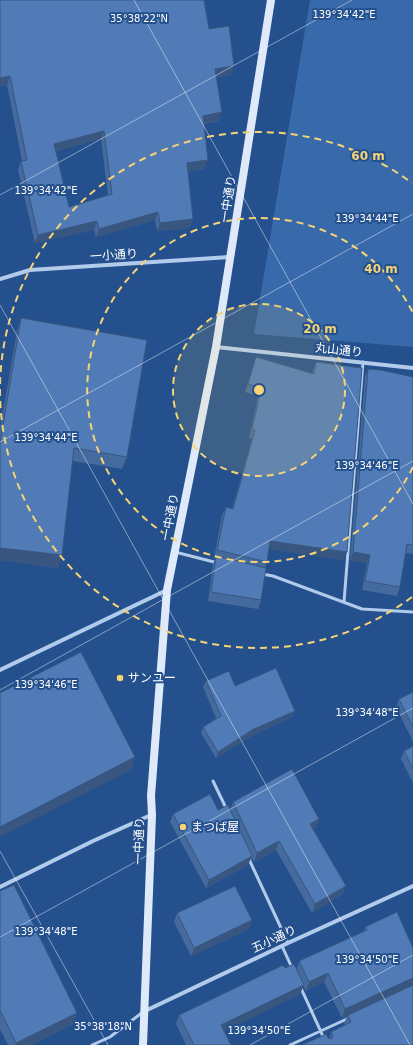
<svg xmlns="http://www.w3.org/2000/svg" width="413" height="1045" font-family="'DejaVu Sans','Noto Sans JP',sans-serif">
	<rect width="100%" height="100%" fill="#24508d"/>
	<path fill="#3869aa" d="M310,0H413V347L254,334Z"/>
	<g fill="none" stroke-linecap="round" stroke-linejoin="round">
		<path stroke="#b3cbeb" stroke-width="3" d="M175,552L218,563
			M262,574L273,576L362,609L413,612
			M344,602L363,362
			M213,781L226,808
			M248,857L288,943
			M282,946L292,968
			M300,986L327,1045
			M92,1045L110,1037L143,1012
			M290,1045L349,1018"/>
		<path stroke="#b3cbeb" stroke-width="4" d="M0,279L30,270L230,257
			M216,347L413,368
			M0,670L167,590
			M0,887L93,841L151,815
			M145,1011L288,943L413,886"/>
		<path stroke="#dee9f9" stroke-width="8" d="M143,1045L152,815L151,796L167,590L216,347L271,0"/>
	</g>
	<path fill="#456a9d" fill-rule="evenodd" d="M0,0L209,29L231,75L216,77L219,121L204,124V169L188,171L193,219L190,228L157,231L155,220L96,237L94,230L35,243L18,170L21,161H22L7,85L0,86ZM101,139L108,195L69,207L56,151Z
		M21,318L127,457L122,469L73,461L58,568L0,560V429L17,331Z
		M256,357L312,374L316,362L344,560L269,549L267,562L265,568L261,600L258,609L208,601L213,564L215,559L214,558L222,515L226,507L232,509L252,439L249,438L258,396L245,392Z
		M368,369L413,377V554L406,553L400,587L397,596L362,590L367,563L350,561L365,377Z
		M206,681L235,686L295,711L292,717L250,737L216,758L201,733L203,727L216,718L203,687Z
		M413,692V742L396,707L399,699Z
		M413,746V783L401,759L404,751Z
		M233,802L319,819L316,827L313,829L346,886L343,894L312,913L276,850L254,862L251,857L248,865L206,888L170,822L173,814L218,810H230Z
		M0,891L77,1013L73,1024L31,1045H8L0,1029Z
		M177,913L252,920L249,929L191,956L174,922Z
		M365,927L413,1045H302L329,1039L331,1032L345,1025L344,1024L347,1016L342,1018L324,982L306,991L303,986L300,994L224,1031L231,1045H186L176,1024L179,1015L285,968L297,969L299,961L364,931Z"/>
	<path fill="#38567f" d="M234,66L231,75L211,77L215,69Z
		M10,76L7,85L0,86V78Z
		M222,112L219,121L200,124L203,116Z
		M104,131L101,139L51,153L54,144Z
		M208,160L204,169L184,171L187,163Z
		M158,212L155,220L96,237L99,229Z
		M193,219L190,228L157,231L160,223Z
		M97,221L94,230L35,243L38,235Z
		M270,541L347,552L344,560L267,549Z
		M0,548L62,555L58,568L0,560Z
		M353,552L370,555L367,563L350,561Z
		M295,711L292,717L250,737L216,758L218,752L252,730Z
		M135,757L131,770L0,837V827Z
		M319,819L316,827L307,832L310,824Z
		M279,841L276,850L254,862L257,853Z
		M252,856L248,865L206,888L209,880Z
		M346,886L343,894L312,913L315,904Z
		M252,920L249,929L191,956L194,948Z
		M328,973L324,982L306,991L309,982Z
		M413,978V986H412L342,1018L345,1009Z
		M304,985L300,994L218,1034L221,1025Z
		M77,1013L73,1024L31,1045H15L16,1043Z"/>
	<path fill="#507bb6" stroke="#38567f" fill-rule="evenodd" d="M0,0H204L209,29L229,26L234,66L215,69L222,112L203,116L208,160L187,163L193,219L160,223L158,212L99,229L97,221L38,235L21,161L27,160L10,76L0,78ZM104,131L112,194L69,207L54,144Z
		M21,318L147,340L127,457L74,448L62,555L0,548V443Z
		M256,357L314,374L316,362L362,368L347,552L270,541L267,562L217,550L226,507L233,509L255,430H252L261,388L248,384Z
		M368,369L381,370L413,377V545L407,544L400,587L365,581L370,555L353,552Z
		M216,556L266,568L261,600L211,592Z
		M81,652L135,757L0,827V693Z
		M276,668L295,711L252,730L218,752L203,727L221,716L206,681L229,671L235,686Z
		M413,692V727L399,699Z
		M413,746V769L404,751Z
		M292,769L319,819L310,824L346,886L315,904L279,841L257,853L233,802Z
		M210,794L218,810L228,805L252,856L209,880L173,814Z
		M14,885L77,1013L16,1043L0,1010V891Z
		M235,886L252,920L194,948L177,913Z
		M397,912L413,948V978L345,1009L328,973L309,982L299,961L367,930L365,927Z
		M294,964L304,985L221,1025L231,1045H194L179,1015L283,965L285,968Z
		M413,985V1045H302L326,1034L328,1038L331,1039L333,1036L331,1032L351,1022L348,1015Z"/>
	<path fill="none" stroke="#fff" stroke-width="1" stroke-opacity="0.45" d="M134,0L413,504M0,195L352,0M0,305L410,1045M0,442L413,214M0,690L413,461M0,851L108,1045M0,937L413,708M250,1045L413,955"/>
	<circle cx="259" cy="390" r="86" fill="#f6d476" fill-opacity=".12"/>
	<g fill="none" stroke="#f6d476" stroke-width="2" stroke-dasharray="7 5">
		<circle cx="259" cy="390" r="86"/>
		<path d="M413 467A172 172 0 1 1 413 313"/>
		<path d="M412 597A258 258 0 1 1 412 183"/>
	</g>
	<g fill="#f6d476" stroke="#24508d" stroke-width="1.5">
		<circle cx="120" cy="678" r="4"/>
		<circle cx="183" cy="827" r="4"/>
	</g>
	<g text-anchor="middle" dominant-baseline="central" stroke-width="4" stroke-linejoin="round" paint-order="stroke">
		<g font-size="12" fill="#fff" stroke="#24508d">
			<text transform="translate(228 199) rotate(-81)">一中通り</text>
			<text transform="translate(114 255) rotate(-4)">一小通り</text>
			<text transform="translate(339 350) rotate(6)">丸山通り</text>
			<text transform="translate(170 517) rotate(-79)">一中通り</text>
			<text transform="translate(139 841) rotate(-88)">一中通り</text>
			<text transform="translate(274 939) rotate(-25)">五小通り</text>
		</g>
		<g font-size="12" fill="#fff" stroke="#24508d" text-anchor="start">
			<text x="128" y="678">サンユー</text>
			<text x="191" y="827">まつば屋</text>
		</g>
	</g>
	<g font-size="10" text-anchor="middle" fill="#fff" stroke="#24508d" stroke-width="4" stroke-linejoin="round" paint-order="stroke">
		<text x="344" y="18">139°34'42"E</text>
		<text x="139" y="22">35°38'22"N</text>
		<text x="46" y="194">139°34'42"E</text>
		<text x="367" y="222">139°34'44"E</text>
		<text x="46" y="441">139°34'44"E</text>
		<text x="367" y="469">139°34'46"E</text>
		<text x="46" y="688">139°34'46"E</text>
		<text x="367" y="716">139°34'48"E</text>
		<text x="46" y="935">139°34'48"E</text>
		<text x="367" y="963">139°34'50"E</text>
		<text x="103" y="1030">35°38'18"N</text>
		<text x="259" y="1034">139°34'50"E</text>
	</g>
	<circle cx="259" cy="390" r="6" fill="#f6d476" stroke="#24508d" stroke-width="2"/>
	<g font-size="12" text-anchor="middle" font-weight="bold" fill="#f6d476" stroke="#24508d" stroke-width="4" stroke-linejoin="round" paint-order="stroke">
		<text x="368" y="160">60 m</text>
		<text x="381" y="273">40 m</text>
		<text x="320" y="333">20 m</text>
	</g>
</svg>
